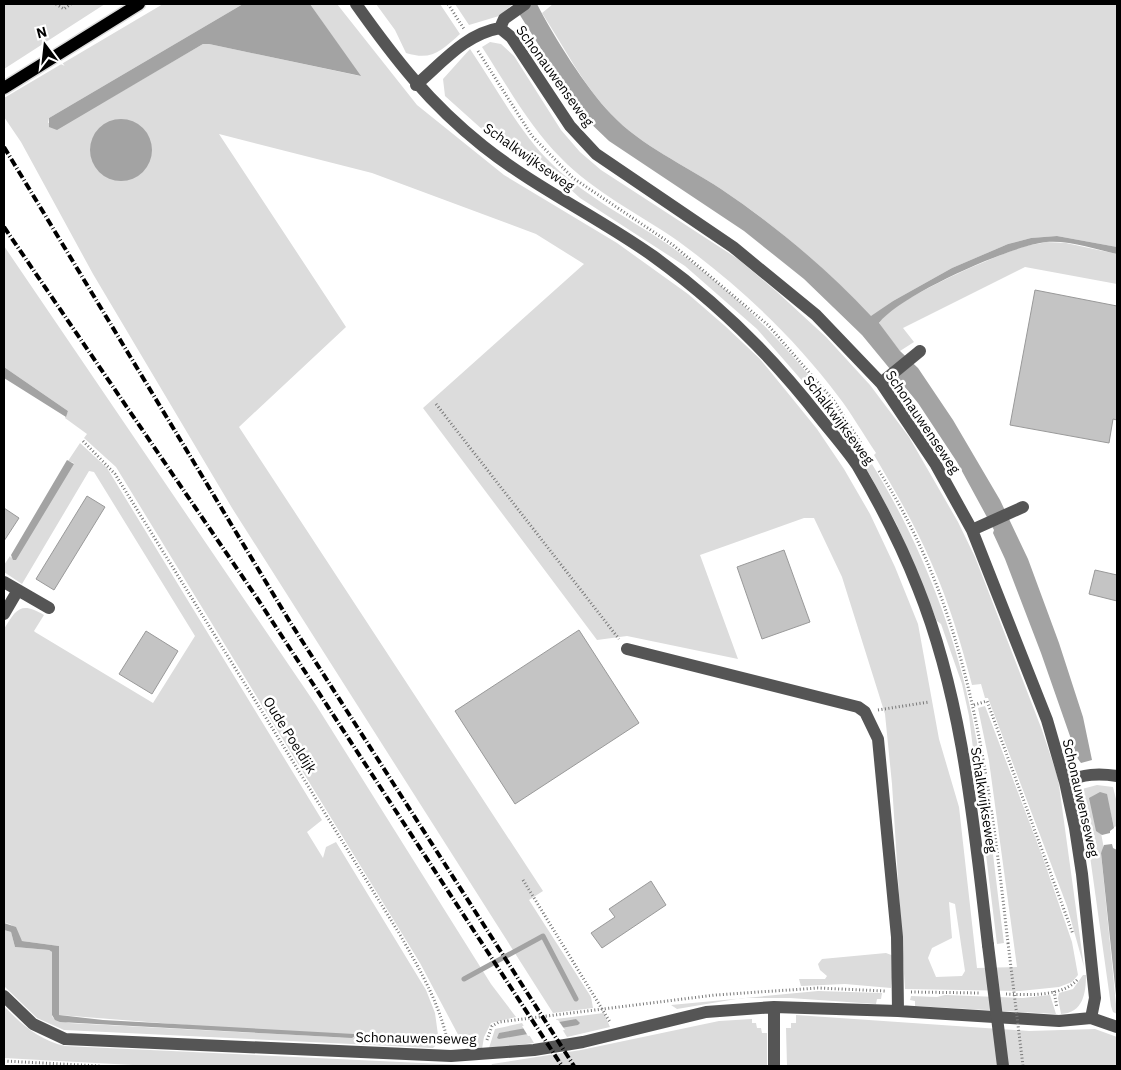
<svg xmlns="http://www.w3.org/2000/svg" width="1121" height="1070" font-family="'IBM Plex Sans',sans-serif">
	<rect width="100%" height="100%" fill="#fff"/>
	<path fill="#dcdcdc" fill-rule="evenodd" d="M4,4H105L4,69Z
		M163,4H243L49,118L48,123L102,103L203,44H209L360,76L310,4H337L417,105L504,175L617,243L688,294L725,326L760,359L787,392L817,429L844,469L870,514L895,567L918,624L939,739L959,807L977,968L1017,967L989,761L978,708L985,706L1043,858L1072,942L1078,975L1072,982L1059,987L1020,991L905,989L892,784L885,714L842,577L814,518H804L700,555L738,659L627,636L597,640L423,408L584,264L536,234L372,173L219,134L346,327L239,427L543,891L529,900L591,997L593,1008L553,1013L232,508L93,274L21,142L4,117V98ZM949,902L955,904L965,971L962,976L936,977L928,958L932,948L952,938Z
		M376,4H440L460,34C441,51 432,61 406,53L395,30Z
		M455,4H513L499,16L469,25Z
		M553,4H1117V247L1057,236L1031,238L1008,244L952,268L893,301L871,317C826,268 776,226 721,189C685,165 641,146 611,114C583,85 564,47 542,13Z
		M490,42L501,44L514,56L561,130L580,152L601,170L738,259L776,291L826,337L870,385L909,437L958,522L975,557L1042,730L1058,778L1084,967L1067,906L988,698H985L981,684L972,685C961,643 949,602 931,562C915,525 894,489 874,455L876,453C863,434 852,414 838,396C794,337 737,284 678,241C638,213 595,193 561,158C529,126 506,84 482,47Z
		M470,49C496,87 519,132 552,164C588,199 633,220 673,248C693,263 714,280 733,296C854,405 939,556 972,716C987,790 994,867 1004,943L997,944L969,716L962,684L941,624L937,621L897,525L870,475L825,407L757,329L685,266L580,198L560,180L511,144L484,131L445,96L443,79Z
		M1046,242L1066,243L1117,254V284L1025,267L903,328L914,342L900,351L879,325C883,303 999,254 1023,247C1031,244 1039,244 1046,242Z
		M4,246L316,705L491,984L516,1017L491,1023L484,1037L482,1049L471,1050L462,1042L420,963L116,467L84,438L87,434L65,418L68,411L4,367Z
		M80,443L107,468L322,820L307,832L323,858L326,847L336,842L426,990L435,1013L439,1042L433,1048L64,1030L37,1018L4,986V930L11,932L15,947L49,950L52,952V1015L53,1018L69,1023L352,1038L59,1015V946L22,941C15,933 17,924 4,923V629C16,609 21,601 44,615L34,631L35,632L153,703L195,636L94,472L89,471L22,584L4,572V565L10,556L11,558L74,463L68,461Z
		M1097,785L1113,787L1117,803V826L1114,827L1106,794L1101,833L1104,849L1101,853L1117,1014L1113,1012L1111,1006L1088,842L1079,802L1078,795L1082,789Z
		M886,953L894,956L891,988L845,984L801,986L799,979H825L827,976L820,970L818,964L822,959Z
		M1083,975H1086C1086,993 1083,1013 1061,1014L1058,998L1059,993L1073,989Z
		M818,991L882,993L881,999H877L876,1004L790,998H742L677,1009L671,1005Z
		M945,995L1023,998L1050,995L1056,1014L915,1006V1001L910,1000L911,996L937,997Z
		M4,1006C22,1025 39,1040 65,1046L484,1066H151L4,1058Z
		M604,1013L610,1027L567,1037L556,1019Z
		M796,1015L1029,1031L1095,1029L1117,1037V1066H787L786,1028H791V1023H796Z
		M752,1019V1023H756L757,1028H761L762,1033H767V1066H491L492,1064L581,1050L719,1021Z
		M522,1023L534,1043L489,1048L495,1029Z"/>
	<path fill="#a3a3a3" d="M243,4H310L361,76L209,44H203L57,130L49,127V118Z
		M513,4H537C554,37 586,88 611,114C641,146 685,165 721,189C776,226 826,268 871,316L893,301L952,268L1008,244L1031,238L1057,236L1117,247V254C1095,249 1069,240 1046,242C1010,246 900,295 879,323L900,351L918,368L953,420L1000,500L1028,559L1059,643L1083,717L1092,760L1081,763L1078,759L1041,653L1005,559L993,533L994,530L957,462L918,403L862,335L804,279L744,231L609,141L583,116Z
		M90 150a31 31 0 1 1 62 0a31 31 0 1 1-62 0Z
		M4,367L68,411L66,417L4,378Z
		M67,460L74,464L16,560H13L11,555Z
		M1100,792L1107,794L1114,828L1110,831V833L1102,835L1096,831L1089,798Z
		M1112,844L1113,848L1117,850V1005L1101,853L1104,845Z
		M4,923L16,927L22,941L59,946V1015L103,1020L354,1034L355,1036L352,1038L60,1022L55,1020L52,1015V952L49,950L15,947L11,932L4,930Z
		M576,1019L580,1023L578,1025L499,1039L497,1038L499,1033Z"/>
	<path fill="#fff" d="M558,1020L565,1030L528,1036L522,1026Z"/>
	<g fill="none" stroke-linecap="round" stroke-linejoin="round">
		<path stroke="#a3a3a3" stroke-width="5" d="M464,979L543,936L576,999"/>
	</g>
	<path fill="#c4c4c4" stroke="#999" d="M1035,290L1117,306V420L1113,419L1109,443L1010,425Z
		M87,496L105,507L54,590L36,579Z
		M4,508L19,518L4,541Z
		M784,550L810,622L762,639L737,567Z
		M1095,570L1117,575V601L1089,594Z
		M579,630L639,723L515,804L455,711Z
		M146,631L178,651L152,694L119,674Z
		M651,881L666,905L602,948L591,933L615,917L609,909Z"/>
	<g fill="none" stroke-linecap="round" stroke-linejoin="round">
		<g stroke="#dbdbdb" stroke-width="15">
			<path id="major" d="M4,88L139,4"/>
		</g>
		<path stroke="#777" stroke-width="3" stroke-dasharray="1 2.5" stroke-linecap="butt" d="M56,4L64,9L71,4
			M448,4L464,29
			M478,51L532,136L573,178L673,245L768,325L834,401L862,445
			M436,404L619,639
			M83,441L115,474L399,933C420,970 439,1002 448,1043
			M879,471C971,614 989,778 1008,943
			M974,705L987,701L1073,934
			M878,710L929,702
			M523,880L610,1022
			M1054,991L1057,1008
			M911,992L980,993
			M1006,994C1028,995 1063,997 1078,979
			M487,1040L492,1026L499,1022L715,995L818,988L885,991
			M4,1061L100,1066"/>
		<path stroke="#555" stroke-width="12" d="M356,4C395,59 429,103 483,146C536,188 598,217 653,256C717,302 772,356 820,418C832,433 846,449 857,465C880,504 902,547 918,588C963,700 974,827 988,945
			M500,28L504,19L525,4
			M416,85C442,63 465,34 500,28L511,37L570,126L596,154L733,247L816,315L881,383L936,465L972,530L1047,720L1065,782L1075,828L1082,874L1095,998L1091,1018
			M881,383L920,351
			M972,530L1023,507
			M4,582L49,608
			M4,614L18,590
			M627,649L858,707L865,712L878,739L897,937L898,1011
			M1065,782C1084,774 1098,773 1117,776
			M4,996L33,1024L65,1039L451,1056L534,1050L583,1042L706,1012L774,1007L898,1011L1059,1021L1091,1018L1117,1027
			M774,1066V1007"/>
		<use href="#major" stroke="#000" stroke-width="12"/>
		<path stroke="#000" stroke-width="4" stroke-dasharray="8 2.5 1 2.5" stroke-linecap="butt" d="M4,147L290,622L574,1066
			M4,227L257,598L562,1066"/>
		<path stroke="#777" stroke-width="3" stroke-dasharray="1 2.5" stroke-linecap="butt" d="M1008,943L1023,1066"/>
		<path stroke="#555" stroke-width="12" d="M988,945L1003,1066"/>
	</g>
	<g text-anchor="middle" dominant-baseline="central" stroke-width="5" stroke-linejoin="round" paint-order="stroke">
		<g font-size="14" fill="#000" stroke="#fff">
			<text transform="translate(555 76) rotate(54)">Schonauwenseweg</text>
			<text transform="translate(529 157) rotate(35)">Schalkwijkseweg</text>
			<text transform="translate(839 420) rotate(53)">Schalkwijkseweg</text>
			<text transform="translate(923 422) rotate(56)">Schonauwenseweg</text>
			<text transform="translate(290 735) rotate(58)">Oude Poeldijk</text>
			<text transform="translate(1081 798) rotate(77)">Schonauwenseweg</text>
			<text transform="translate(984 800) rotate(81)">Schalkwijkseweg</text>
			<text transform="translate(416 1038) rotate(1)">Schonauwenseweg</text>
		</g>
	</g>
	<rect width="1121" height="1070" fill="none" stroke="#000000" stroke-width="10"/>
	<g transform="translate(45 45) rotate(345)" stroke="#ffffff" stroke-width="4" paint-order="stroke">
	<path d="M0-4L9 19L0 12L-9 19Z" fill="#000000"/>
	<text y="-8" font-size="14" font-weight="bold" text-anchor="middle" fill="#000000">N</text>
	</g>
</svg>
